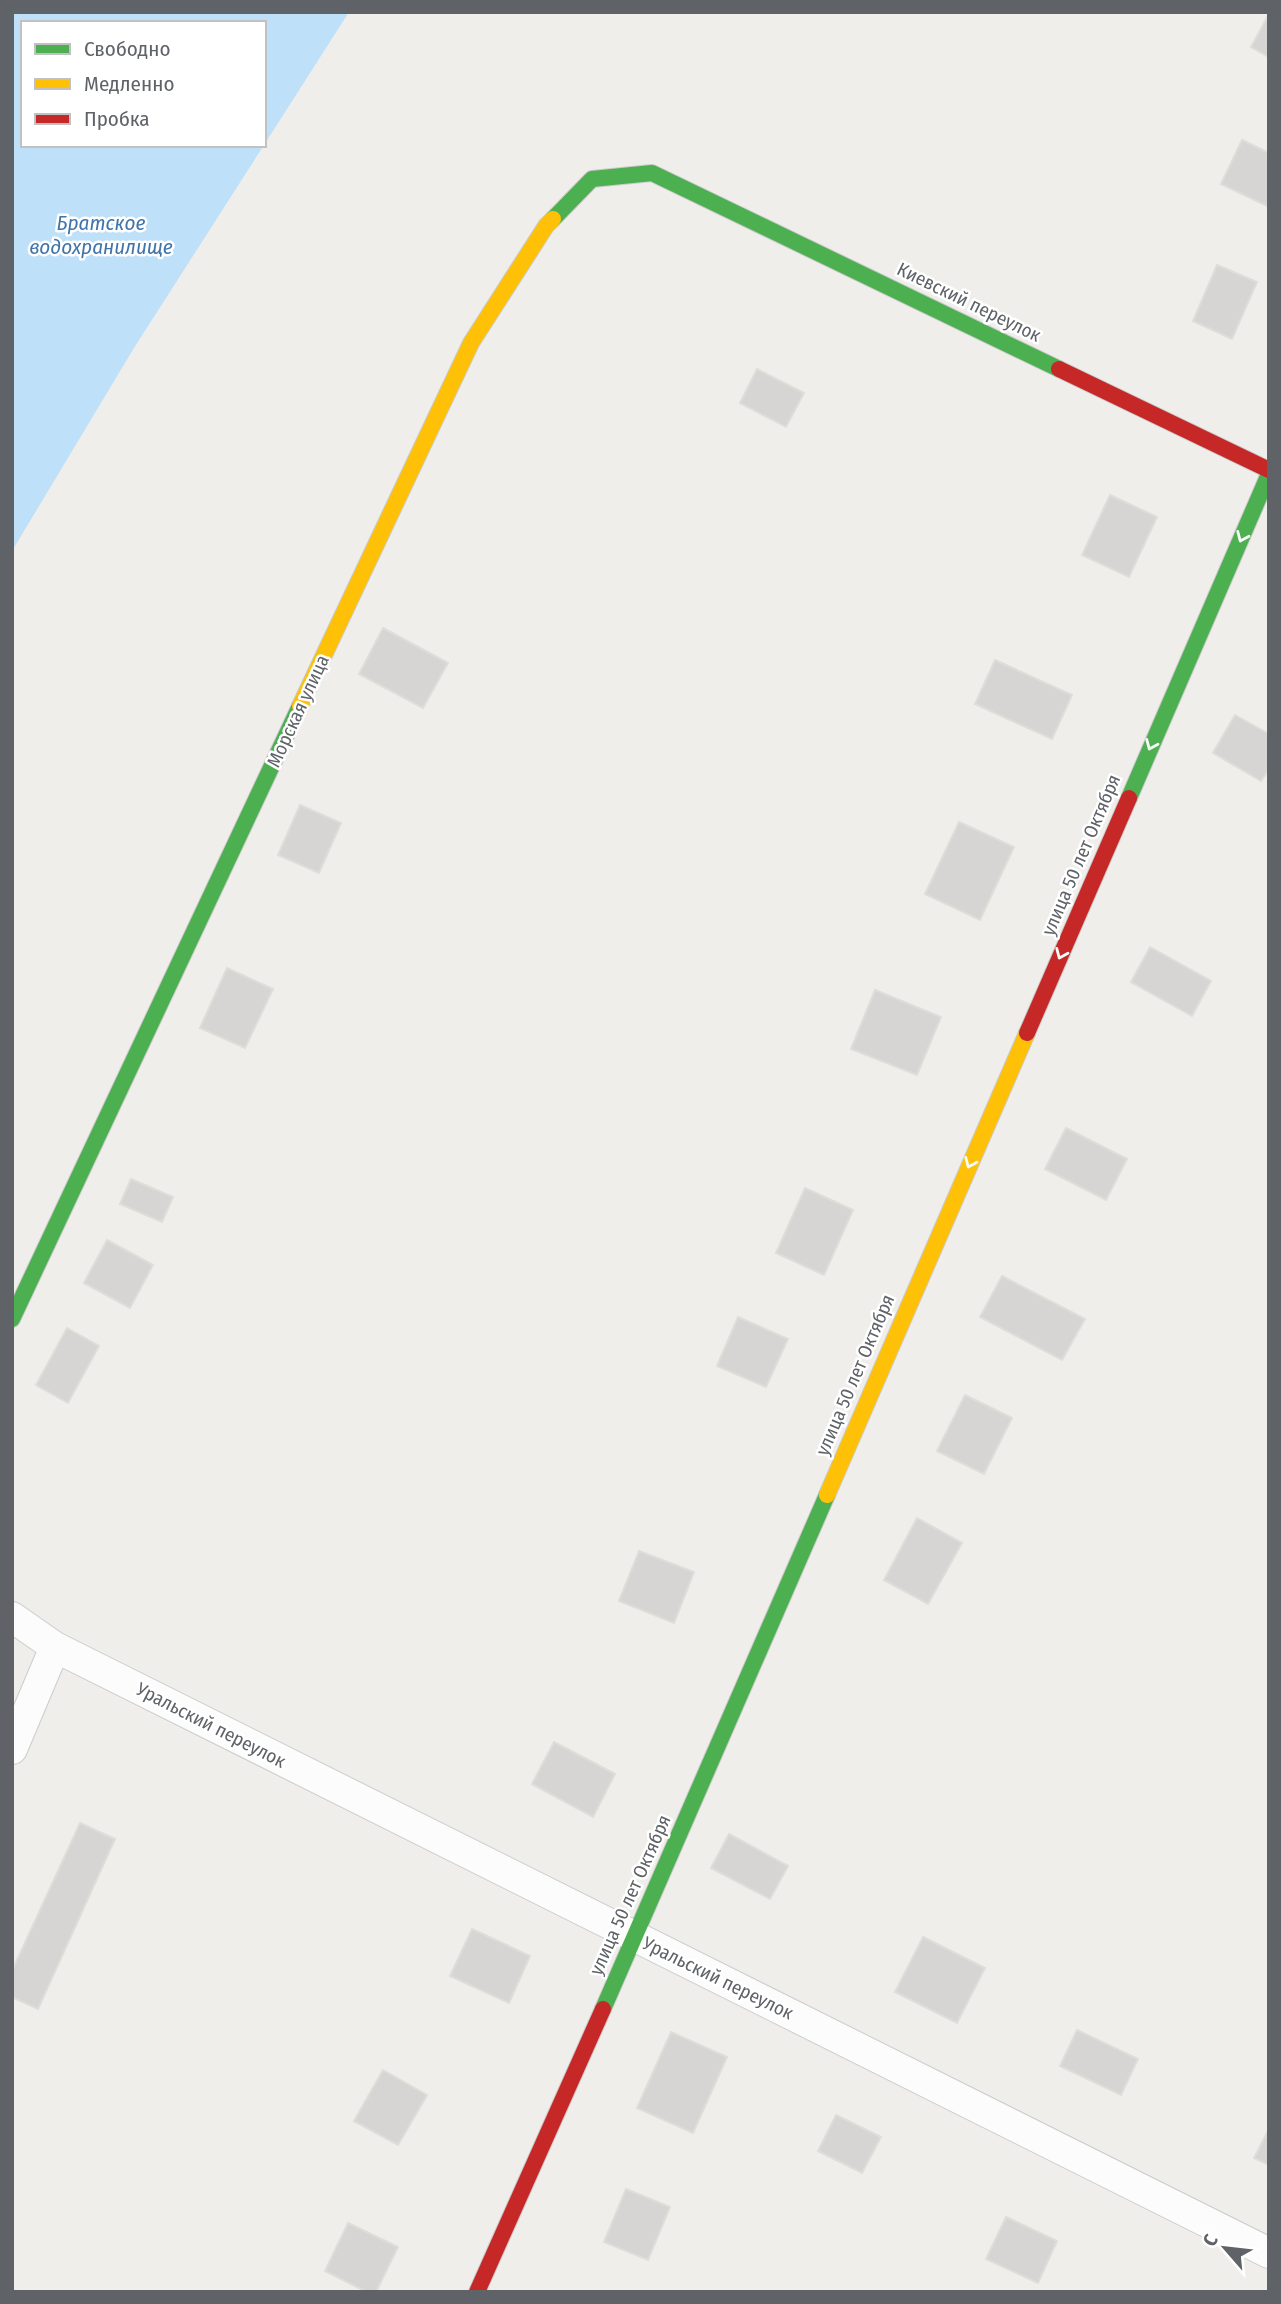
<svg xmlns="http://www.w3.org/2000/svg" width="1281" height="2304" font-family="'Fira Sans Condensed',sans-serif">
	<rect width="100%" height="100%" fill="#efeeea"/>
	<path fill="#bfe0f9" d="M12,12H349L264,145V23H23V145H264L134,348L12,551Z"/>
	<path fill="#d6d5d3" stroke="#deddd9" stroke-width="2" d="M1269,14V57L1251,47Z
		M1242,140L1269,153V207L1221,184Z
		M1217,265L1257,282L1232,339L1193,321Z
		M757,369L804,393L786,427L740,403Z
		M1110,495L1157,517L1129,577L1082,555Z
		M383,628L448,663L423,708L359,674Z
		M995,660L1072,695L1052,739L975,704Z
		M1235,715L1269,734V769L1261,781L1213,753Z
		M300,805L341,823L319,873L278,855Z
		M959,822L1014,847L980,920L925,894Z
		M1150,947L1211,981L1192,1016L1131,982Z
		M227,968L273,989L245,1048L200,1028Z
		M875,990L941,1017L917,1075L851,1049Z
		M1066,1128L1127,1159L1106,1200L1045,1169Z
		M131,1179L173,1197L162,1222L120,1204Z
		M805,1188L853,1210L824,1275L776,1253Z
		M107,1240L153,1265L130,1308L84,1283Z
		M1002,1276L1085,1319L1062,1360L980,1317Z
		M738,1317L788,1339L766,1387L717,1366Z
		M67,1328L99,1346L68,1403L36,1385Z
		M965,1395L1012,1418L984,1474L937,1451Z
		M917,1518L962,1543L928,1604L884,1580Z
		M639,1551L694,1572L674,1623L619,1601Z
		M554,1742L615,1774L593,1817L532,1784Z
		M80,1823L115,1839L38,2009L12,1997V1971Z
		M729,1834L788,1866L770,1899L711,1868Z
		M472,1929L530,1956L509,2003L450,1976Z
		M923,1937L985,1968L957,2023L895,1992Z
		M1077,2030L1138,2059L1121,2095L1060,2066Z
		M671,2032L727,2057L693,2133L637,2108Z
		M383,2070L427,2095L398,2145L354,2121Z
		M836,2115L881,2137L862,2173L818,2151Z
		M1269,2129V2165L1254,2158Z
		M626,2189L670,2207L648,2260L604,2242Z
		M1006,2217L1057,2241L1038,2283L986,2259Z
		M348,2223L398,2247L376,2292H367L325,2271Z"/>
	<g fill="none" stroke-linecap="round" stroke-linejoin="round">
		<g stroke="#cbcccc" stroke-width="32">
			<path id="street" d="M12,1617L55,1647L12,1749
				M55,1647L1269,2253"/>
		</g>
		<g stroke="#cacacb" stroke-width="18">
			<path id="fast" d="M553,219L592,179L652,173L1059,369
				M1129,798L1269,474
				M12,1319L300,706
				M603,2009L827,1495"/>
		</g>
		<g stroke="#cacacb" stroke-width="18">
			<path id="slow" d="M300,706L471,343L546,226L553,219
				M827,1495L1027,1033"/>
		</g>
		<g stroke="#cacacb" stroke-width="18">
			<path id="jam" d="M1059,369L1269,470
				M1027,1033L1129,798
				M477,2292L603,2009"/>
		</g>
		<use href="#street" stroke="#fdfcfc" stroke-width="30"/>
		<use href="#fast" stroke="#4caf50" stroke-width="16"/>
		<use href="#slow" stroke="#ffc107" stroke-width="16"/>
		<use href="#jam" stroke="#c62828" stroke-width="16"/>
	</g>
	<defs><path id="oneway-chevron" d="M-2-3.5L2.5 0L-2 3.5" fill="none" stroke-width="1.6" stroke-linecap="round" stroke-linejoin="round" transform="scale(1.75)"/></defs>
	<g stroke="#f6fbf6">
		<use href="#oneway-chevron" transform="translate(1242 537) rotate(113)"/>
		<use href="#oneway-chevron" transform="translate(1151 745) rotate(113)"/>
		<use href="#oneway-chevron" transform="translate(1061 954) rotate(113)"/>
		<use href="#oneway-chevron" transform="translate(970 1163) rotate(113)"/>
	</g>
	<g text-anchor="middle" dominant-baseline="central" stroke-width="5" stroke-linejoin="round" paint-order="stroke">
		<g font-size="19" fill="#5f6368" stroke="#fff">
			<text transform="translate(969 302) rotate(26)">Киевский переулок</text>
			<text transform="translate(298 711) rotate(-65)">Морская улица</text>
			<text transform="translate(1081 855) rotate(-67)">улица 50 лет Октября</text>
			<text transform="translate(855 1375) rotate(-67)">улица 50 лет Октября</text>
			<text transform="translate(211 1725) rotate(27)">Уральский переулок</text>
			<text transform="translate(630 1895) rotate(-66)">улица 50 лет Октября</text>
			<text transform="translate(718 1978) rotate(26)">Уральский переулок</text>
		</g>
		<g font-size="21" font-style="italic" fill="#4174aa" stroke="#fff">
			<text x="101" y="223">Братское<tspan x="101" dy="24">водохранилище</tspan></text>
		</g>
	</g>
	<rect width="1281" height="2304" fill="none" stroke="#5f6368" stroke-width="28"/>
	<rect x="21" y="21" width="245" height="126" fill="#ffffff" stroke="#bfc1c3" stroke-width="2"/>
	<rect x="35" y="44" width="35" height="10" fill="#4caf50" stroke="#bfc1c3" stroke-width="2"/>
	<text x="84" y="56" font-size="21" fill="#5f6368">Свободно</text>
	<rect x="35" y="79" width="35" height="10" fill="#ffc107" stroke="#bfc1c3" stroke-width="2"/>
	<text x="84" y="91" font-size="21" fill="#5f6368">Медленно</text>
	<rect x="35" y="114" width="35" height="10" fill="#c62828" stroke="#bfc1c3" stroke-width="2"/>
	<text x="84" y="126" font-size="21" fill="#5f6368">Пробка</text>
	<g transform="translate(1225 2248) rotate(298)" stroke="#ffffff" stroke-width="5" paint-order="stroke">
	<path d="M0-5L12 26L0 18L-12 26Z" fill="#5f6368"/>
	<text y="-10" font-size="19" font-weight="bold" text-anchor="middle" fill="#5f6368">С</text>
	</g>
</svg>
